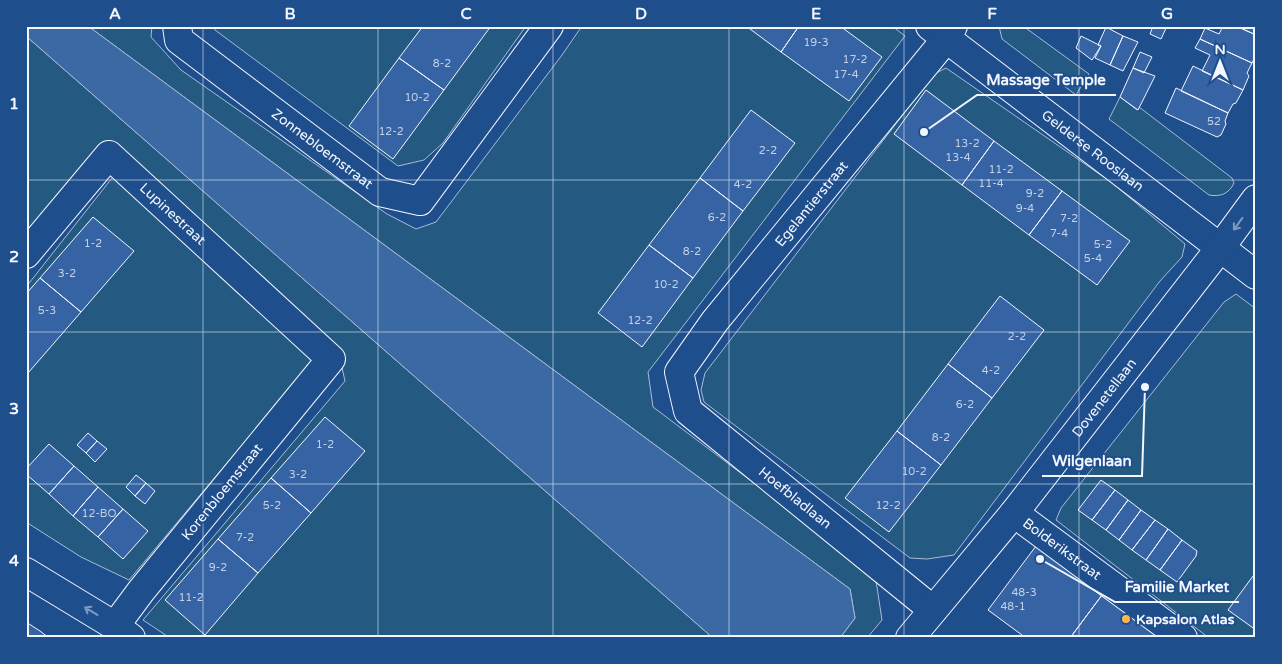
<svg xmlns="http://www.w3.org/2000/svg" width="1282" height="664" font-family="'Varela Round',sans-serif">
	<rect width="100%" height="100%" fill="#1f4e8c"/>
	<path fill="#245a82" stroke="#a8bbd7" d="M88,26H152L151,37L181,70L387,214L416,229L436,222L562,55L582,26H892L905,36L648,372L653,407L875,574L882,620L867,638H840L855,618L850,589Z
		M213,26H526L443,143L424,160L398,166L215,30Z
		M999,26H1023L1089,74L1076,95L1002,39Z
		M26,36L713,638H668L666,636L664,638H170L143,620L345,381L340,359L101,149L26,237Z
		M946,68L1111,182L1185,244L1182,257L1160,281L954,555L927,559L910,558L704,402L701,390L705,373L934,74Z
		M1120,97L1137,110L1139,107L1232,178L1234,183C1229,194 1220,197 1209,195L1109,119Z
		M116,173L319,353L129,580L81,557L26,522V287Z
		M1236,294L1256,309V638H1209L1056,520L1061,508L1224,302Z"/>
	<path fill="#3b69a3" stroke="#a8bbd7" d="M26,26H88L850,589L855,618L840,638H713L26,36Z"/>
	<path fill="#3563a3" stroke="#f2f6ff" d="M423,26H491L444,90L399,58Z
		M746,26H799L781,52Z
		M799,26H840L882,57L849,101L781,52Z
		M1153,26H1167L1161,39L1150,34Z
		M1223,26H1236L1256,35V55L1252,63L1200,39L1205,28L1219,34Z
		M1236,26H1256V35Z
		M1106,27L1123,36L1110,65L1095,58L1101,46L1098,45Z
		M1081,36L1101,46L1092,60L1076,48Z
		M1123,36L1138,42L1123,71L1110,65Z
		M1200,39L1252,63L1247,73L1249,76L1243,90L1202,71L1210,55L1195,48Z
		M1140,52L1152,57L1144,73L1133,68Z
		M399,58L444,90L393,159L349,126Z
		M1193,66L1243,90L1236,103L1233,104L1228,113L1181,91Z
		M1133,68L1155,76L1138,110L1120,97Z
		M1176,88L1228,113L1225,121L1226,124L1221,135L1217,137L1165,113Z
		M926,90L994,141L962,185L894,134Z
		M751,110L795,143L743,211L700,178Z
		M994,141L1062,191L1029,235L962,185Z
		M700,178L743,211L693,278L649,245Z
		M1062,191L1130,241L1097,285L1029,235Z
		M93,217L134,251L81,312L40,278Z
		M649,245L693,278L642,347L598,313Z
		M40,278L81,312L28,373L26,371V294Z
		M1000,296L1044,330L992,398L948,364Z
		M948,364L992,398L941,465L897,431Z
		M325,417L365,451L311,513L271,478Z
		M897,431L941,465L889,532L845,498Z
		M88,433L97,441L86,453L77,445Z
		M97,441L107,449L95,462L86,453Z
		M49,444L74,466L49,494L26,474V469Z
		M74,466L98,487L73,516L49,494Z
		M136,475L146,483L135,496L126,487Z
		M271,478L311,513L258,573L218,539Z
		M1101,480L1115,490L1092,520L1078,510Z
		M146,483L155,491L145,504L135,496Z
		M98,487L123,509L98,537L73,516Z
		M1115,490L1128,500L1106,530L1092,520Z
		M1128,500L1141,510L1119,540L1106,530Z
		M123,509L148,531L123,559L98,537Z
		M1141,510L1155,520L1132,550L1119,540Z
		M1155,520L1168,529L1146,560L1132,550Z
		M1168,529L1182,540L1160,570L1146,560Z
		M218,539L258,573L205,635L165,600Z
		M1182,540L1197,551L1196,556L1177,582L1160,570Z
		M1039,542L1105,591L1070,638H1026L988,610Z
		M1256,572V630L1228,610Z
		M1105,591L1169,638H1070Z
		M26,622L40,631L49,638H26Z"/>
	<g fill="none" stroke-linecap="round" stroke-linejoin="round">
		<g stroke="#f2f6ff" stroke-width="30">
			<g id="minor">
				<path id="s1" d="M177,26L179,40L380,192L420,201L549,26"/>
				<path id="s2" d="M930,26L1256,275"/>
				<path id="s3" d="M26,254L109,155L331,359L141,591L115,626"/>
				<path id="s4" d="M1014,513L1183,638"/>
				<path d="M26,572L115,626L131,638"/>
				<path id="s5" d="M933,610L688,411L679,372L715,321L946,39L953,26"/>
				<path id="s6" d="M910,638L1014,513L1220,248L1256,199"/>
			</g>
		</g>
		<use href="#minor" stroke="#1f4e8c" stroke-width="28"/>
	</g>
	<defs><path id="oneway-shaft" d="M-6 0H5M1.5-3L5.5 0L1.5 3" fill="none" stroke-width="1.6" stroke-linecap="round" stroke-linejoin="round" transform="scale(1.25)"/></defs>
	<g stroke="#7e9ac0">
		<use href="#oneway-shaft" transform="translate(1238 224) rotate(126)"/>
		<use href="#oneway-shaft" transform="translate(91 611) rotate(-149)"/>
	</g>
	<path fill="none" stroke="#f2f6ff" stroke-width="1" stroke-opacity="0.55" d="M203,26V638M378,26V638M553,26V638M729,26V638M904,26V638M1079,26V638M26,180H1256M26,332H1256M26,484H1256"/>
	<circle fill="#ffb74d" stroke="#1f4e8c" stroke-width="2" cx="1126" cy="619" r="5"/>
	<g text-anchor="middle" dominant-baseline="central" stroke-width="4" stroke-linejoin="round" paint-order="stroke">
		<g font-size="11" fill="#c3d1e8">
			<text x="816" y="42">19-3</text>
			<text x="855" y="59">17-2</text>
			<text x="442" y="63">8-2</text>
			<text x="846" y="74">17-4</text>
			<text x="417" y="97">10-2</text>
			<text x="1214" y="121">52</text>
			<text x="391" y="131">12-2</text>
			<text x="967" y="143">13-2</text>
			<text x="768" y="150">2-2</text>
			<text x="958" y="157">13-4</text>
			<text x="1001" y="169">11-2</text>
			<text x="991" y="183">11-4</text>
			<text x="743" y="184">4-2</text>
			<text x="1035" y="193">9-2</text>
			<text x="1025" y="208">9-4</text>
			<text x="717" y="217">6-2</text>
			<text x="1069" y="218">7-2</text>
			<text x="1059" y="233">7-4</text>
			<text x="93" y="243">1-2</text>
			<text x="1103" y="244">5-2</text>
			<text x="692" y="251">8-2</text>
			<text x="1093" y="258">5-4</text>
			<text x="67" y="273">3-2</text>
			<text x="666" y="284">10-2</text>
			<text x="47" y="310">5-3</text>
			<text x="640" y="320">12-2</text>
			<text x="1017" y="336">2-2</text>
			<text x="991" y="370">4-2</text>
			<text x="965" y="404">6-2</text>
			<text x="941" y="437">8-2</text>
			<text x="325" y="444">1-2</text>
			<text x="914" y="471">10-2</text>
			<text x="298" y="474">3-2</text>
			<text x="272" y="505">5-2</text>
			<text x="888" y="505">12-2</text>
			<text x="99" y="513">12-BO</text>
			<text x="245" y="537">7-2</text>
			<text x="218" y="567">9-2</text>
			<text x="1024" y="592">48-3</text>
			<text x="191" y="597">11-2</text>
			<text x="1013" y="606">48-1</text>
		</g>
		<g font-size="14" fill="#f2f6ff" stroke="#1f4e8c">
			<text stroke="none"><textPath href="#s1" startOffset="194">Zonnebloemstraat</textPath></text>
			<text stroke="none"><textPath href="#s2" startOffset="205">Gelderse Rooslaan</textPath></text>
			<text stroke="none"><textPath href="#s5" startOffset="570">Egelantierstraat</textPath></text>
			<text stroke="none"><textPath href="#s3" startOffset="216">Lupinestraat</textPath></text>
			<text stroke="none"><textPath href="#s6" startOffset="309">Dovenetellaan</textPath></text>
			<text transform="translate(222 492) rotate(-51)">Korenbloemstraat</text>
			<text transform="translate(795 498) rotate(39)">Hoefbladlaan</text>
			<text stroke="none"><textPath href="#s4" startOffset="60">Bolderikstraat</textPath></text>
		</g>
		<g font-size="14" font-weight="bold" fill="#f2f6ff" stroke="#1f4e8c" text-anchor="start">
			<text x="1136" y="619">Kapsalon Atlas</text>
		</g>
	</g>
	<path fill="none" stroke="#f2f6ff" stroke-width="2" d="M924 132L977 95H1116M1145 387L1142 476H1042M1040 559L1115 602H1239"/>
	<g fill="#f2f6ff" stroke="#1f4e8c" stroke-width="2">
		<circle cx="924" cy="132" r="5"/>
		<circle cx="1145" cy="387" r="5"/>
		<circle cx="1040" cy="559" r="5"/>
	</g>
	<g font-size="15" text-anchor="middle" font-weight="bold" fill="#f2f6ff" stroke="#1f4e8c" stroke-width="4" stroke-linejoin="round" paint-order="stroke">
		<text x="1046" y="85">Massage Temple</text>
		<text x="1092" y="466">Wilgenlaan</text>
		<text x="1177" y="592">Familie Market</text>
	</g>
	<rect width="1282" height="664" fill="none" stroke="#1f4e8c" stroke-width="55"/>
	<g transform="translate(1220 62)" stroke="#1f4e8c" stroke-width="4" paint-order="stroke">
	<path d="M0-4L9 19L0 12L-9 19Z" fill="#f2f6ff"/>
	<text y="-8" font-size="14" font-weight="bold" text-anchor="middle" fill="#f2f6ff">N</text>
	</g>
	<rect x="28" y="28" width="1226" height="608" fill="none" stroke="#f2f6ff" stroke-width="2"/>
	<g font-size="16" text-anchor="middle" font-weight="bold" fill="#f2f6ff">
		<text x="115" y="19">A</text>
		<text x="290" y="19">B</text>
		<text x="466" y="19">C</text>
		<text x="641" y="19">D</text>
		<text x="816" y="19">E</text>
		<text x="992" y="19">F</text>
		<text x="1167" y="19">G</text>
		<text x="14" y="109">1</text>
		<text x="14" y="262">2</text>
		<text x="14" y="414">3</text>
		<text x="14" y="566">4</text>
	</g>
</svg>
